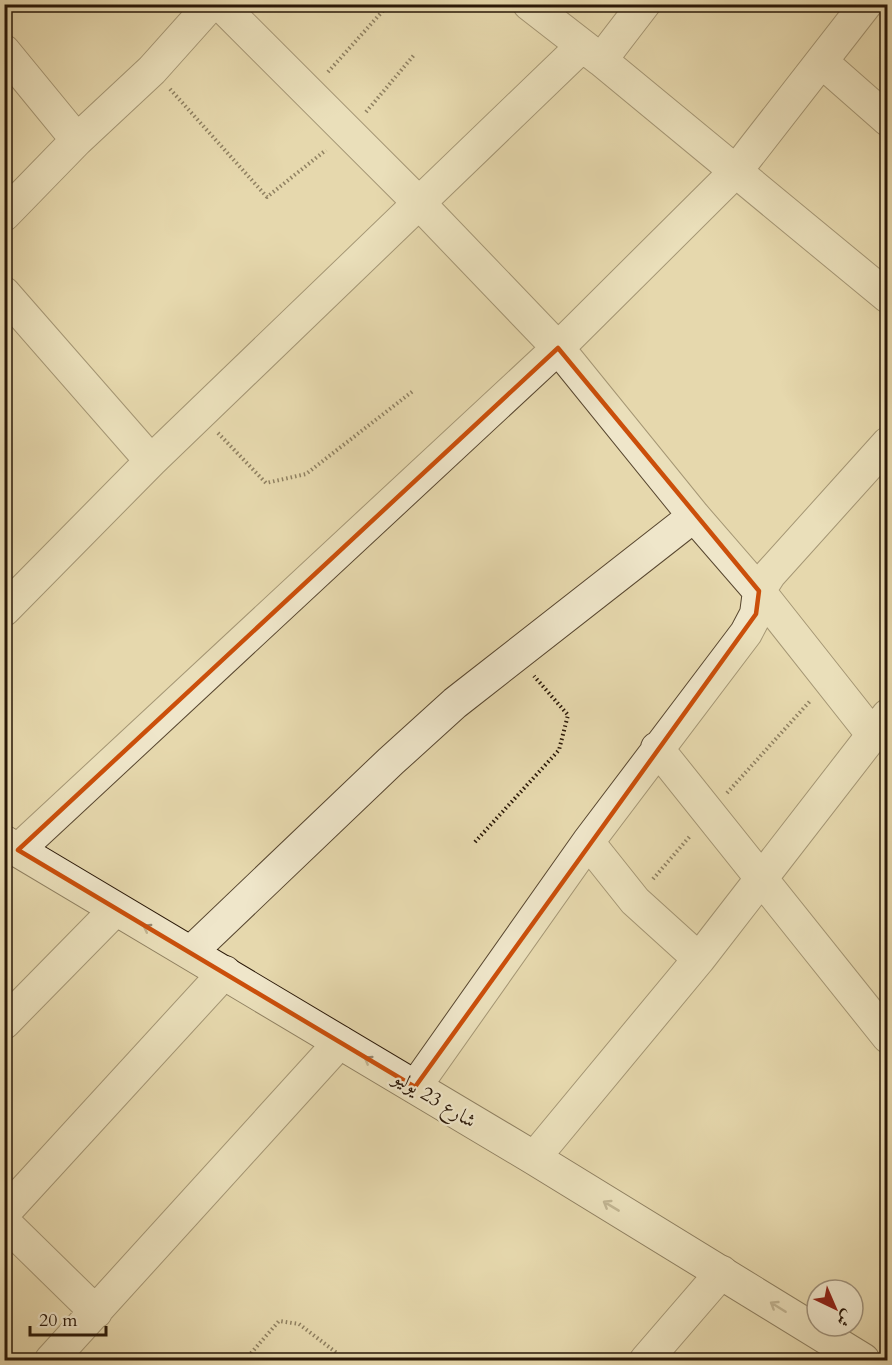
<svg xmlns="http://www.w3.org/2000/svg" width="892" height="1365" font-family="Cardo,Amiri,serif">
	<rect width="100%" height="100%" fill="#e6d8ad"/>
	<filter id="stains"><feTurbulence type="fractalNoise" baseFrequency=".00333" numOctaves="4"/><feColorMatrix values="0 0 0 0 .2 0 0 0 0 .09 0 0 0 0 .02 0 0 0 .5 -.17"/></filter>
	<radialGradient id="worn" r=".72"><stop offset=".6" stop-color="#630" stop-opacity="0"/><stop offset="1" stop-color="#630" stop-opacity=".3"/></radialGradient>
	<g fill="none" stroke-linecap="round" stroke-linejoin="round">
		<g stroke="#584730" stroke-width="34">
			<path id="street" d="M220,4L418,202L558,348L694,516L759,591L872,734
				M529,4L601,60L888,297
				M4,51L77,140
				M601,60L644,4
				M822,62L888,120
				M4,215L77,140L152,70L211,4
				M4,293L151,461
				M4,610L151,461L582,46
				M657,748L888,1037
				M588,842L635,901L699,959
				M18,850L558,348L736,171L866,4
				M191,952L391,761L455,703L694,516
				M4,1023L115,910
				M415,1087L588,842L746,633L756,614L759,591L770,574L888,443
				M534,1158L699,959L888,715
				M4,1213L225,972
				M4,1222L96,1312
				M51,1360L340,1042
				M646,1360L722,1272"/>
		</g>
		<g stroke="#291707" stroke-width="35">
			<path id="secondary" d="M4,842L534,1158L863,1360"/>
		</g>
		<path stroke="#291707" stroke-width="4" stroke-dasharray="1.5 3" stroke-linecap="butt" d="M328,72L389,4
			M170,89L267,197L326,150
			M366,112L414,55
			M218,433L266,483L306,474L413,391
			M727,793L811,700
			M475,842L559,750L568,715L534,676
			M653,879L691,835
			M245,1360L279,1321L299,1324L346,1360"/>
		<use href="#street" stroke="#efe6ca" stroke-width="32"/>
		<use href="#secondary" stroke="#efe6ca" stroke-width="33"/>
	</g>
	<defs><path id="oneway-shaft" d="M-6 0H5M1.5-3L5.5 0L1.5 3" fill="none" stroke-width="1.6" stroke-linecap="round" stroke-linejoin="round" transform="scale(1.5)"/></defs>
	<g stroke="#968972">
		<use href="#oneway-shaft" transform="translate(151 930) rotate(-151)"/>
		<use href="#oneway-shaft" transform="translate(372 1062) rotate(-149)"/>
		<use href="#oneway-shaft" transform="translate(611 1206) rotate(-149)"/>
		<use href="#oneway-shaft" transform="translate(778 1307) rotate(-148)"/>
	</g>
	<path d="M0 0H892V1365H0ZM558,348L759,591L756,614L415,1087L18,850Z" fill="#e6d8ad" fill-opacity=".55" fill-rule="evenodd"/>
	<path fill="none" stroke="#cb4f0b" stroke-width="4.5" stroke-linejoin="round" d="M558,348L759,591L756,614L415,1087L18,850Z"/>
	<g text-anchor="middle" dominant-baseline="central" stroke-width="4.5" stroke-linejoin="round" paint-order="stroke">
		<g font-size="20" fill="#291707" stroke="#efe6ca">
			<text transform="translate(435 1099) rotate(31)">شارع 23 يوليو</text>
		</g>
	</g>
	<rect width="892" height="1365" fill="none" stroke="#e6d8ad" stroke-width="24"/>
	<rect x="6" y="6" width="880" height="1353" fill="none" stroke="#291707" stroke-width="3"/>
	<rect x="12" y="12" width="868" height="1341" fill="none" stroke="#291707" stroke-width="1.5"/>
	<g transform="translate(835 1308) rotate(136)"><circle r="28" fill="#efe6ca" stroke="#a0937c" stroke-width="1.5"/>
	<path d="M0-4.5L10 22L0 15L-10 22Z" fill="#8f2418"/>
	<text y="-9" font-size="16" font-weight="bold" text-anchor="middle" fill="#291707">ش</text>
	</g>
	<path d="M30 1326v9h76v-9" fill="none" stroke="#291707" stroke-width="3"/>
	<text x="39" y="1326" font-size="18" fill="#291707" stroke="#efe6ca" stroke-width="4.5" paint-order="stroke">20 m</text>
	<rect width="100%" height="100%" filter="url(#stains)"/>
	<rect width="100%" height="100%" fill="url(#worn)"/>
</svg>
